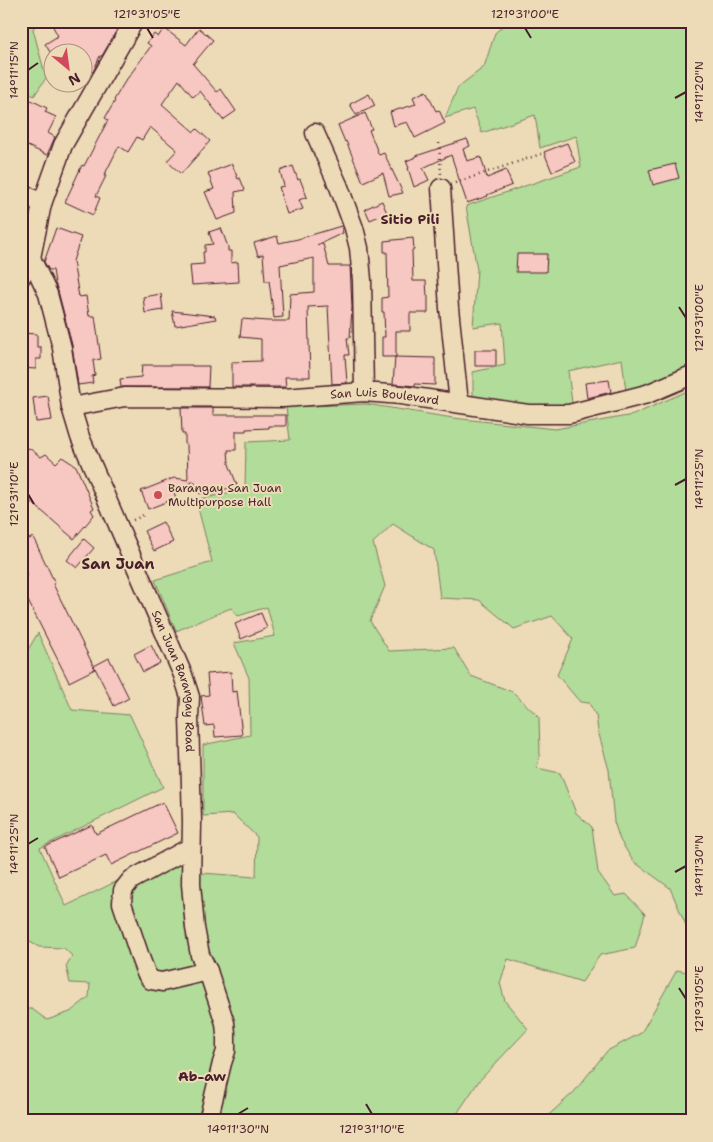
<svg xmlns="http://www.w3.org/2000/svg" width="713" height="1142" font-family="'Shantell Sans',sans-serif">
	<rect width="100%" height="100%" fill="#eddbb8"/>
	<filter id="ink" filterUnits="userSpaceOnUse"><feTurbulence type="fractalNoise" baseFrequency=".02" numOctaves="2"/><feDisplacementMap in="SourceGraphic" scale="10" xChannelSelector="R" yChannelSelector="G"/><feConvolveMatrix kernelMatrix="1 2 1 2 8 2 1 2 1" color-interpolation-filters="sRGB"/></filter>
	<g filter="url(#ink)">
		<path fill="#b1dc99" stroke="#7e7e62" d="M21,21H38L33,29L46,78L34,96L21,89Z
			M508,21H692V371L627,400L622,359L568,371L573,410L473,403V372L505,365L502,323L473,327L477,270L466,206L581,167L576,136L540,148L535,115L482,133L473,109L445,118L458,87L484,67L495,33Z
			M692,389V928L688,930L670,888L633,861L620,840L614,822L609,770L598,731L596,716L589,703L580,702L557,675L573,639L552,616L514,629L479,600L440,598L434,550L393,524L373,543L385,586L370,621L389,651L454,648L471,676L513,692L539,717L540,755L537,768L560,773L576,813L592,827L598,872L615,896L626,894L645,914L635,948L600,955L582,982L508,959L500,983L505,1001L528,1029L479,1081L452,1121H21V1009H32L47,1020L70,1012L89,997L90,984L70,983L66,966L72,956L64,948L39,947L21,937V661L38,633L72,710L130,715L163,787L40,848L66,906L181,850L202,873L256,877L257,837L233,814L203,816V745L250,735L249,678L234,643L275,636L267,607L238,616L231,608L176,631L155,580L212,562L196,500L245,489L246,442L290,440L286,407L366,404L453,418L555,429L633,415Z
			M677,970L692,973V1121H542L574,1092L607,1051L641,1033Z"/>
		<path fill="#f7c7c1" stroke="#4a1f2b" d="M50,21H122L102,56H100L93,72L82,68V52H50L45,44L58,36Z
			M164,28L186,45L199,28L213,40L193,64L217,92L221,89L236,111L223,120L200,91L193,97L179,80L162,104L194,132L197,129L210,141L181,174L167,161L177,150L150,127L142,140L137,137L128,152L119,146L104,176H106L96,196L100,198L93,215L65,202L82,165L84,166L108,120L105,118L115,101L114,100L124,83L151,46L147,43L154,34L158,37Z
			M426,91L436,111L439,110L445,123L415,138L407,122L394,126L390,112L416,104L413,97Z
			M369,94L375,106L356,115L350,104Z
			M21,95L47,108L45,112L56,117L48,133L55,137L47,155L21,143Z
			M365,113L372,129L369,130L379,155L384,153L403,193L389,196L383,173L363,182L346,141L345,142L338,125Z
			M467,139L470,146L463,149L467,161L481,157L487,178L506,170L512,185L487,195L488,196L467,203L451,155L423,168L429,180L414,187L408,168H409L406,161L416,157V156Z
			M567,143L575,162L552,172L544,152Z
			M232,164L238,179L240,178L245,190L235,192L236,213L217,220L205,192L214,189L208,173Z
			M675,164L679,178L653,185L649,170Z
			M293,166L298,180L300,179L307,197L299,200L303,209L287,214L281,196H282L279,187L284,186L280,171Z
			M382,201L387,213L370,220L365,209Z
			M341,226L343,233L317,245L323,244L329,266H350L352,307L350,338H347L349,355H345L347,383L332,384L328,306L308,307L310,377H285L286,387H232V362L261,361V339L240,337L242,319L267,321H289L290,294L314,292V258L280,265L283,317L274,318L269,281H265L263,254L258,256L254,243L277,236L279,243L298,239Z
			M56,228L81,237L73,261L79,297L86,296L89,316H95L101,359L93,360L95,375L92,376L93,383L78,385L72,345L58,291L55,283L53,270H49L44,262Z
			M221,228L228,247V251H231V263L238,262L239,282L192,285L190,265L204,264L203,252H205V245L213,244L209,232Z
			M413,238L414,250H412L413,281H426L427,296H428V313H410V331H396V357H382V337H385L384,312H382V298L388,297L387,252H384V241Z
			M517,254H547L546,272H516Z
			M161,294L163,310L145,313L143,297Z
			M172,311L215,316L216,319L175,326Z
			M21,333L37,334V347H41V359H36V369L21,368Z
			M475,350H496V366H475Z
			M395,357L435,358V385L415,384V386L393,384Z
			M142,365H192V366H209L208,387H121L120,379L141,377Z
			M609,380L611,392L587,398L585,383Z
			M48,396L52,420L36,422L33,398Z
			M181,408H213V415H286V426H269V428L246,429V431H236V450H228L229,464L237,485L212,494L210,489L200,494L194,481L174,492L176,498L148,509L141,491L174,478L188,480L187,445H185V434H182Z
			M21,445L27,449L29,448L41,457L46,454L56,463L62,457L76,466L94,508L91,510L94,515L74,539L21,493Z
			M163,522L173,542L154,551L144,531Z
			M33,537L55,583L53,584L95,669L69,682L24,593L21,594V578L27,575L21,563V543Z
			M84,539L94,548L77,568L67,560Z
			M261,613L267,628L241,639L235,624Z
			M151,645L160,663L143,672L134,654Z
			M109,658L129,698L114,706L94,666Z
			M231,672L232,692L237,691L242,735L215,737L214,725L205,726L201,696L209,695L207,674Z
			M163,802L178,833L111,865L106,855L59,877L45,847L92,825L96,834Z"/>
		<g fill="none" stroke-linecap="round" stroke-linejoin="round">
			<g stroke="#4a1f2b" stroke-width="21">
				<g id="minor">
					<path d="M315,133L339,187L354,228L359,248L362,280L364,392"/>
					<path d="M441,188L449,308L459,403"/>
					<path d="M21,192L42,204"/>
					<path id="s1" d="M31,258L48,294L53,313L62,348L71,407L80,437L124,539L183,675L190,697L189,717L192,821L191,884L195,928L200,955L208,971L225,1023L226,1034V1051L222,1063L208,1121"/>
					<path d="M21,277L31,258L42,204L63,145L134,21"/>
					<path id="s2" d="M71,407L125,397L283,398L364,392L401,395L528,414H569L647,394L692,375"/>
					<path d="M191,847L131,880L123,890L122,903L141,960L146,973L151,980L162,982L208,971"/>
				</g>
			</g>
			<path stroke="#4a1f2b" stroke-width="2.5" stroke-dasharray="1 4" stroke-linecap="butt" d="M439,143L441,174
				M455,183L541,154
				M133,520L144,515"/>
			<use href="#minor" stroke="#eddbb8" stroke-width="18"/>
		</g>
	</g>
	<path fill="none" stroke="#4a1f2b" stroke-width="2" d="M147,28L153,38M525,28L531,38M28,70L38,63M675,98L686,92M679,307L686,318M675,485L686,479M28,494L34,504M28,844L38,838M675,872L686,866M679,988L686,999M366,1104L372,1114M238,1114L248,1108"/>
	<circle fill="#d1495b" stroke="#eddbb8" stroke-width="2" cx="158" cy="495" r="5"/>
	<g text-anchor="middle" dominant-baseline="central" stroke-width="4" stroke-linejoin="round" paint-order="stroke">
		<g font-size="12" fill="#4a1f2b" stroke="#eddbb8">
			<text stroke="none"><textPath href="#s2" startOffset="315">San Luis Boulevard</textPath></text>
			<text stroke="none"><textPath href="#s1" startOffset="450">San Juan Barangay Road</textPath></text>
		</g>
		<g font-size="12" fill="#4a1f2b" stroke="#eddbb8" text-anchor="start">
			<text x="168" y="488">Barangay San Juan<tspan x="168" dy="14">Multipurpose Hall</tspan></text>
		</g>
		<g font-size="14" font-weight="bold" fill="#4a1f2b" stroke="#eddbb8">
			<text x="410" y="219">Sitio Pili</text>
			<text x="202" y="1076">Ab-aw</text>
		</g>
		<g font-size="15" font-weight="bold" fill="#4a1f2b" stroke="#eddbb8">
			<text x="118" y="564">San Juan</text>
		</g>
	</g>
	<rect width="713" height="1142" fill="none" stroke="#eddbb8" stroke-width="55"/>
	<g transform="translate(68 68) rotate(151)"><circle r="24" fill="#eddbb8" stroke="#ac9080"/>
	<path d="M0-4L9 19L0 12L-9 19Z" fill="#d1495b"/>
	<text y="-8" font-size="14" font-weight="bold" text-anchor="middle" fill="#4a1f2b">N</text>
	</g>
	<rect x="28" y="28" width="658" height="1086" fill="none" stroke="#4a1f2b" stroke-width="2"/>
	<g font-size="12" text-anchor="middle" fill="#4a1f2b">
		<text x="147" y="18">121°31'05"E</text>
		<text x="525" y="18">121°31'00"E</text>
		<text transform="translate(14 70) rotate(-90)" y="4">14°11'15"N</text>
		<text transform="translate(699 92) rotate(-90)" y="4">14°11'20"N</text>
		<text transform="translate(699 318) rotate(-90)" y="4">121°31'00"E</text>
		<text transform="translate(699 479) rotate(-90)" y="4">14°11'25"N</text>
		<text transform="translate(14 494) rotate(-90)" y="4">121°31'10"E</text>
		<text transform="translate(14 844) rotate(-90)" y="4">14°11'25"N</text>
		<text transform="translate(699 866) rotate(-90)" y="4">14°11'30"N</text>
		<text transform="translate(699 999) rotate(-90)" y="4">121°31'05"E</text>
		<text x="238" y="1133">14°11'30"N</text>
		<text x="372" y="1133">121°31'10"E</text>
	</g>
</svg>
